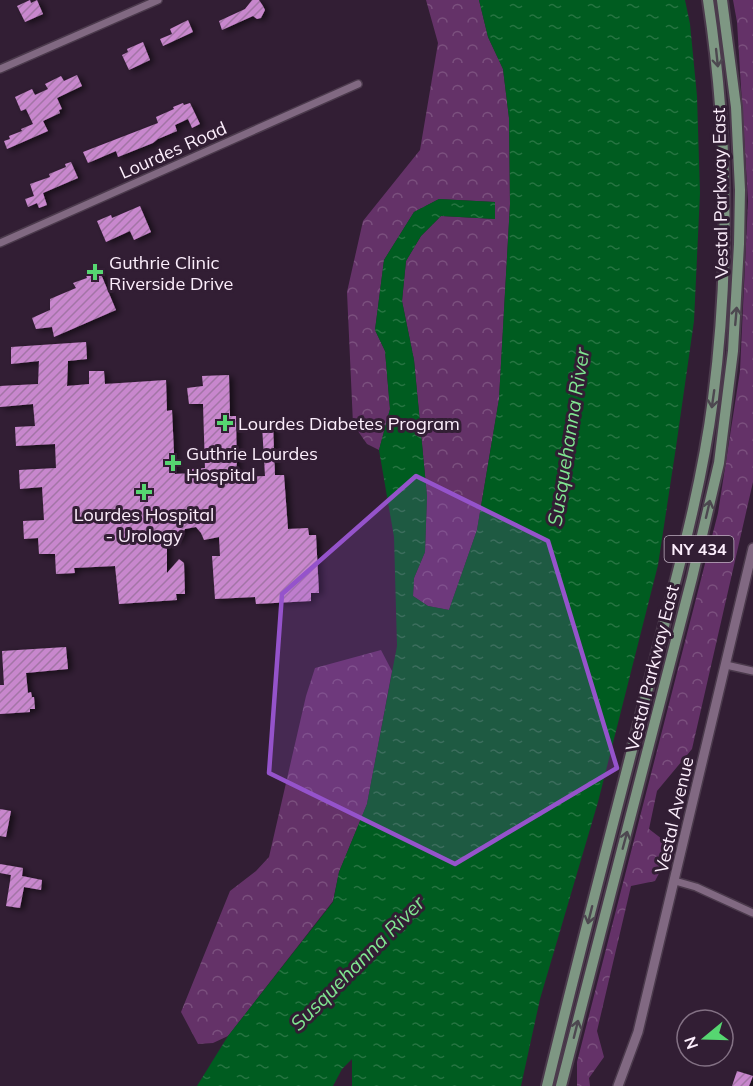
<svg xmlns="http://www.w3.org/2000/svg" width="753" height="1086" font-family="Mulish,sans-serif">
	<defs>
		<pattern id="forest-crowns" width="20" height="18" patternUnits="userSpaceOnUse" patternTransform="scale(1.5)"><rect width="20" height="18" fill="#643268"/><path d="M2 6a3 3 0 1 1 6 0M12 15a3 3 0 1 1 6 0" fill="none" stroke="#7b507e"/></pattern>
		<pattern id="water-ripples" width="26" height="14" patternUnits="userSpaceOnUse" patternTransform="scale(1.5)"><rect width="26" height="14" fill="#005c20"/><path d="M2 4q2-2 4 0t4 0M15 11q2-2 4 0t4 0" fill="none" stroke="#267441"/></pattern>
		<pattern id="building-hatch" width="6" height="6" patternUnits="userSpaceOnUse" patternTransform="scale(1.5)"><rect width="6" height="6" fill="#c887cd"/><path d="M-1 1l2-2M0 6l6-6M5 7l2-2" fill="none" stroke="#a374a6"/></pattern>
		<filter id="shadow"><feDropShadow dx="4" dy="2" stdDeviation="3" flood-color="#0009"/></filter>
	</defs>
	<rect width="100%" height="100%" fill="#321e34"/>
	<path fill="url(#forest-crowns)" d="M426,0H479L488,37L503,69L509,118L510,204L499,399L477,530L449,610L428,606L413,596L414,578L425,552L427,496L414,360L402,301L406,261L421,236L441,216L495,219V202L439,199L414,212L384,260L375,330L385,351L390,409L379,450L367,444L353,424L347,292L363,221L420,150L438,43Z
		M733,0H753V482L692,749L657,791L649,829L662,839L665,862L655,881L631,886L597,1031L604,1057L589,1078L590,1086H577V1062L718,513L740,371L748,201L737,22Z
		M381,650L392,671L367,804L339,872L333,901L228,1036L213,1043L198,1044L181,1012L230,891L256,871L269,857L306,696L315,668Z"/>
	<path fill="url(#water-ripples)" d="M479,0H685L690,24L697,96L700,193L694,321L676,447L658,565L598,802L540,999L521,1086H352V1059L342,1069L333,1086H197L228,1036L333,902L339,872L367,804L397,646L394,537L379,450L390,409L385,351L375,330L384,260L414,212L439,199L495,202V219L441,216L421,236L406,261L402,301L414,360L427,496L425,552L414,578L413,596L428,606L449,610L477,530L499,399L510,204L509,118L503,69L488,37Z"/>
	<path fill="url(#building-hatch)" filter="url(#shadow)" d="M30,0L31,3L37,0L43,14L25,22L17,6Z
		M252,0H259L263,6L265,10L261,18L257,19L253,16L222,30L219,21L245,9Z
		M188,20L193,32L163,46L160,39L172,34L170,29Z
		M143,42L150,60L129,70L122,55L128,52L127,49Z
		M77,75L82,86L57,98L62,109L59,110L60,113L43,121L48,131L7,149L4,141L10,139L9,136L22,131L21,129L33,124L26,109L21,111L15,97L32,89L35,95L48,89L45,84L61,76L64,81Z
		M183,103L184,105L190,103L200,124L192,128L188,119L175,125L177,131L158,139L153,143L118,157L116,151L88,163L83,152L158,123L156,117L174,109L173,107Z
		M71,162L78,178L43,193L47,205L39,208L37,203L28,207L25,199L34,196L30,184L50,177L49,174L66,167L65,164Z
		M140,206L151,232L134,240L130,231L106,242L97,221L111,215L112,218Z
		M98,267L116,310L54,337L52,327L36,329L32,318L50,310V299L76,288L73,283L87,278L85,272Z
		M86,342L87,359L68,361L67,386L89,384V371H104L105,384L166,380L167,411L172,410L175,474L192,473V469L205,468L203,404H189L187,388L203,386L202,376L229,375L230,416H236L237,477L265,476L262,425L273,424L275,475H284L288,529L308,528L309,535H316L319,593H311V601L256,604L255,597L215,599L212,556H220L219,537L204,540L201,533L196,527L185,529L178,542L167,538V573L179,559L184,563L185,594H176L177,600L119,604L115,566L74,568L75,573L56,574L55,554H39L38,538L24,539L23,521L44,520L42,487L20,489L19,470L56,468L55,444L16,446L15,427L35,426L33,404L0,407V386L38,384L39,361L11,364V347Z
		M66,647L68,669L26,673L28,693L31,692L32,697H34L35,709H30V712L0,714V685H4L2,651Z
		M0,809L11,811L6,837L0,836Z
		M0,864L23,868L22,876L42,880L41,890L24,887L20,908L6,906L11,875L0,873Z
		M737,1071L753,1076L749,1086H732Z"/>
	<g fill="none" stroke-linecap="round" stroke-linejoin="round">
		<g stroke="#4b3a4c" stroke-width="10">
			<path id="minor" d="M0,69L158,0
				M0,243L358,84
				M726,665L753,671
				M675,881L696,887L753,913"/>
		</g>
		<g stroke="#4b3a4c" stroke-width="12">
			<path id="tertiary" d="M618,1086L638,1032L753,548"/>
		</g>
		<g stroke="#4b3a4c" stroke-width="14">
			<path id="primary" d="M547,1086C580,949 616,813 651,676C674,585 701,493 713,399C730,266 728,133 708,0
				M561,1086L692,578L719,463L733,351L739,244L740,190L736,107L722,0"/>
		</g>
		<use href="#minor" stroke="#816982" stroke-width="7"/>
		<use href="#tertiary" stroke="#816982" stroke-width="9"/>
		<use href="#primary" stroke="#7e9783" stroke-width="10"/>
	</g>
	<defs><path id="oneway-shaft" d="M-6 0H5M1.5-3L5.5 0L1.5 3" fill="none" stroke-width="1.6" stroke-linecap="round" stroke-linejoin="round" transform="scale(1.5)"/></defs>
	<g stroke="#4d4850">
		<use href="#oneway-shaft" transform="translate(717 58) rotate(84)"/>
		<use href="#oneway-shaft" transform="translate(736 316) rotate(-85)"/>
		<use href="#oneway-shaft" transform="translate(713 399) rotate(98)"/>
		<use href="#oneway-shaft" transform="translate(708 509) rotate(-77)"/>
		<use href="#oneway-shaft" transform="translate(625 840) rotate(-75)"/>
		<use href="#oneway-shaft" transform="translate(590 915) rotate(104)"/>
		<use href="#oneway-shaft" transform="translate(576 1029) rotate(-76)"/>
	</g>
	<path fill="#9553cb" fill-opacity="0.2" stroke="#9553cb" stroke-width="4.5" stroke-linejoin="round" d="M416,476L548,541L617,768L455,864L269,773L282,594Z"/>
	<g fill="#56d671" stroke="#321e34" stroke-width="2">
		<path d="M92 263h6v6h6v6h-6v6h-6v-6h-6v-6h6z"/>
		<path d="M222 414h6v6h6v6h-6v6h-6v-6h-6v-6h6z"/>
		<path d="M170 454h6v6h6v6h-6v6h-6v-6h-6v-6h6z"/>
		<path d="M141 483h6v6h6v6h-6v6h-6v-6h-6v-6h6z"/>
	</g>
	<g text-anchor="middle" dominant-baseline="central" stroke-width="6" stroke-linejoin="round" paint-order="stroke">
		<rect fill="#321e34" stroke="#bfb0c0" stroke-width="1.5" x="664.5" y="536" width="69" height="26" rx="4.5"/>
		<g font-size="16" font-weight="bold" fill="#fceefc">
			<text x="699" y="549">NY 434</text>
		</g>
		<g font-size="18" fill="#fceefc" stroke="#321e34">
			<text transform="translate(173 150) rotate(-24)">Lourdes Road</text>
			<text transform="translate(720 193) rotate(-91)">Vestal Parkway East</text>
			<text transform="translate(652 668) rotate(-76)">Vestal Parkway East</text>
			<text transform="translate(674 815) rotate(-77)">Vestal Avenue</text>
		</g>
		<g font-size="18" fill="#fceefc" stroke="#321e34" text-anchor="start">
			<text x="109" y="262">Guthrie Clinic<tspan x="109" dy="21">Riverside Drive</tspan></text>
			<text x="238" y="423">Lourdes Diabetes Program</text>
			<text x="186" y="453">Guthrie Lourdes<tspan x="186" dy="21">Hospital</tspan></text>
			<text x="144" y="514" text-anchor="middle">Lourdes Hospital<tspan x="144" dy="21">- Urology</tspan></text>
		</g>
		<g font-size="20" font-style="italic" fill="#80e691" stroke="#321e34">
			<text transform="translate(568 437) rotate(-81)">Susquehanna River</text>
			<text transform="translate(357 963) rotate(-45)">Susquehanna River</text>
		</g>
	</g>
	<g transform="translate(705 1038) rotate(251)"><circle r="28" fill="#321e34" stroke="#837184" stroke-width="1.5"/>
	<path d="M0-4.5L10 22L0 15L-10 22Z" fill="#56d671"/>
	<text y="-9" font-size="16" font-weight="bold" text-anchor="middle" fill="#fceefc">N</text>
	</g>
</svg>
